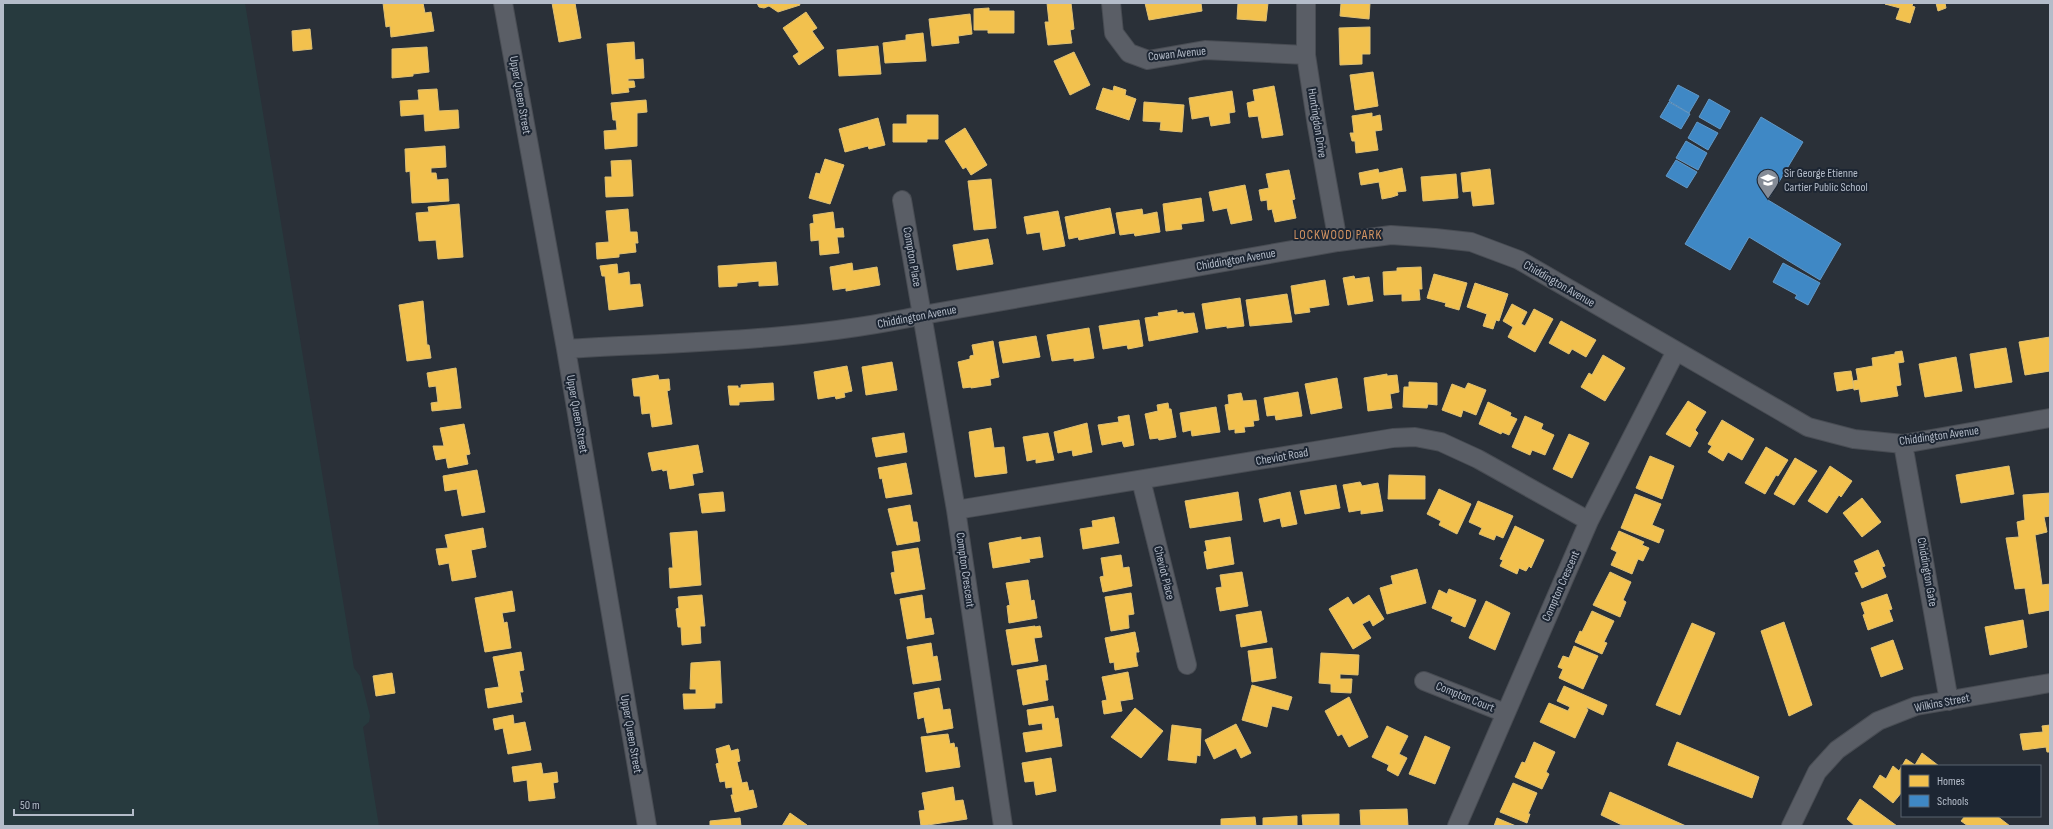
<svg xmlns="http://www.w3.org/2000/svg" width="2053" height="829" font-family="'Sofia Sans Condensed',sans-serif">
	<rect width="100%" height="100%" fill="#2a3038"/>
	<path fill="#273a3e" d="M3,3H245L354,668L360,676L370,716L369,722L363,727L379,826H3Z"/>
	<path fill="#f2c14e" stroke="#dfc073" d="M383,3H423L425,13L431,12L434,31L391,37L390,26L386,27Z
		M552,3H575L581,38L559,42Z
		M757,3H799L800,5L778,12L769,6L764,8L759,7Z
		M1047,3H1071L1074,29L1070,30L1072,43L1048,45L1045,22H1049Z
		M1145,3H1201L1202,11L1149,20Z
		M1238,3H1268L1266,21L1237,19Z
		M1341,3H1370L1369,19L1340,16Z
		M1913,3L1912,6L1915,7L1910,23L1896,19L1900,8L1885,4Z
		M1936,3H1945L1946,8L1938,11Z
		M989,8V11H1014V33H988V30H974V9Z
		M806,12L817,28L812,31L824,48L799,65L793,56L799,52L783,28Z
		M970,14L972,34L958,36L959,43L932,46L929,19Z
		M1370,27V54H1362V64L1340,65L1339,28Z
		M310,29L312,49L293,51L292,31Z
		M923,33L926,61L885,63L883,43L906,40V35Z
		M634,42L635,60L643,59L644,78L628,79V81H634L635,87L628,88L629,92L612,94L607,44Z
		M878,46L881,74L839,76L837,50Z
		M427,47L429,72L413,74V76L392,78V49Z
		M1074,52L1090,85L1070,95L1054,61Z
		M1373,72L1378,106L1355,110L1350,75Z
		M1114,86L1126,90L1125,95L1136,99L1129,120L1096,109L1103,88L1113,91Z
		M1274,86L1283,135L1262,138L1258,116L1249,117L1247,103L1255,101L1253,90Z
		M437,89L439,111L458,110L459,128L425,131L424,114L401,116L400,101L419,100L418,90Z
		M1232,91L1235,112L1229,113L1230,123L1211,126L1209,116L1192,119L1189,98Z
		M646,100L647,112L637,113V146L605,149L604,131L617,130L616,120H613L611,103Z
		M1144,102L1184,105L1182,132L1160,130L1161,122L1143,121Z
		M1372,113V117L1380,115L1382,130L1375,131L1378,150L1356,153L1355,141H1352L1350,133H1354L1352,116Z
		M907,115H938V139H927V142H893V124H907Z
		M878,118L885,145L869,149L868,146L845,152L839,129Z
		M965,128L987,165L971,175L966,167L963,169L945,141Z
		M445,146L446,167L431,168V173H436L437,180L448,179L449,201L412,203L410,171L406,172L405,149Z
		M825,159L844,165L830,204L809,198L816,173L820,174Z
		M631,160L633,196L606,197L605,177H612L611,161Z
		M1402,168L1406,191L1397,192L1398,195L1392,197L1382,199L1379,182L1361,185L1359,173L1378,169L1379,173Z
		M1490,169L1494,204L1473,206L1471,191L1463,192L1461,173Z
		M1289,170L1295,199L1292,200L1296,218L1275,222L1272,209L1268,210L1267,200L1261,201L1259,190L1269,188L1266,174Z
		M1456,174L1458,198L1423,201L1421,177Z
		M991,179L996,228L974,230L968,181Z
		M1245,185L1252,220L1231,224L1227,208L1213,211L1209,192Z
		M1201,198L1204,221L1181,224L1182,229L1166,231L1163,204Z
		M459,204L463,257L438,259L436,240L419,241L416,213L429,212L428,207Z
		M1110,208L1115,233L1079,240L1078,237L1069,239L1065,217Z
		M628,209L630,232H637L638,243H635L636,252L619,254V257L597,259L596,243L609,242L606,211Z
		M1142,209L1143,215L1157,212L1160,232L1135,236L1134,233L1120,235L1116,213Z
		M1058,211L1065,246L1043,250L1040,232L1027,234L1024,217Z
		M833,212L835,229L843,228L844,237H837L839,253L820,255L819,240L811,241L810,224L814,223L813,215Z
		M988,239L993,264L957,270L953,245Z
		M776,262L778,285L759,286V281L737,283V286L719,287L718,266Z
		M852,263L853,271L877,267L880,285L846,291V288L833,290L830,267Z
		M617,264L618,274L629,272L630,285L640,284L643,306L609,310L605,276H602L600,266Z
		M1421,267L1422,289H1419L1420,300L1402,301V294L1384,295L1383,272L1397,271V268Z
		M1434,274L1467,283L1459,310L1445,306L1446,303L1427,298Z
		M1354,276L1355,279L1369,277L1373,301L1348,305L1343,278Z
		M1325,280L1329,305L1309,308L1310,312L1295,314L1291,286Z
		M1475,283L1508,294L1499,321L1496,320L1493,329L1483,326L1487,314L1467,307Z
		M1287,294L1292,322L1250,326L1246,300Z
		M1240,298L1244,326L1227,328V326L1206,329L1202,304Z
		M423,301L427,345H429L431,358L407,361L399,305Z
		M1512,304L1527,312L1521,324L1525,326L1534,309L1553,319L1535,352L1508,337L1513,327L1503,321Z
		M1177,310V313L1183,312L1184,314L1194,313L1198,332L1149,341L1145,318L1159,316L1158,313Z
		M1139,320L1143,346L1128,349L1127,345L1103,349L1099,326Z
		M1561,321L1596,340L1586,357L1572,349L1569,354L1549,343Z
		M1089,328L1094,358L1074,361V358L1052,361L1047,335Z
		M1036,336L1040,357L1003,363L999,342Z
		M2050,337V371L2025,375L2019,342Z
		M993,341L999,377L990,379L991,385L971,388V387L963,388L958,362L970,359V356L974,355L972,345Z
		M2006,348L2012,382L1975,388L1970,354Z
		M1902,351L1904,362L1898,363L1901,385L1896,386L1898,396L1861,402L1859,389L1854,390L1853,381L1858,380L1856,369L1873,366L1872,358L1895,354V352Z
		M1603,355L1625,368L1605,401L1581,387L1589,373L1592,375Z
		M1956,357L1962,391L1925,397L1919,364Z
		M892,362L897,390L866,395L862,367Z
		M847,366L852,391L844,393L845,397L836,399L835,396L818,399L814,372Z
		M456,368L461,408L432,411L431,403L438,402L436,386L429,387L427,373Z
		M1851,371L1854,388L1837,391L1834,373Z
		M1387,374V376L1397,375L1399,392L1390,394L1392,408L1368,411L1364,378Z
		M658,375L659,380L669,379L670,390L667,391L672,424L652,427L650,413L642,414L640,396H634L632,379Z
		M1337,378L1342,408L1311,414L1305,384Z
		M1409,382L1437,383V405L1428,404L1427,408L1403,407L1404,387H1409Z
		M773,383L774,400L739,402V405H730L728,386H738V388H741V385Z
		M1468,383L1486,390L1476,415L1463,410L1461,417L1442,410L1452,384L1465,389Z
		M1298,392L1302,416L1276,420L1275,415L1267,416L1264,398Z
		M1241,393L1243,401L1256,400L1259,420L1253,421L1254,426L1244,427L1245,432L1235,433V429L1229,430L1225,405L1229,404L1228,395Z
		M1688,401L1706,412L1695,430L1698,433L1690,447L1666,434Z
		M1488,402L1511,413L1510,416L1517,419L1509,435L1502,432L1501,434L1479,424Z
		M1168,403L1169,409H1171L1176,437L1159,440L1158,438L1150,439L1145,414L1158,411L1157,405Z
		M1216,407L1220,432L1192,436L1191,430L1183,432L1180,413Z
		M1129,415L1134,445L1124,447L1122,441L1102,445L1098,425L1119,422L1118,417Z
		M1525,416L1543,424L1541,429L1554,435L1545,455L1532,450L1530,455L1512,447Z
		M1722,420L1754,439L1742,460L1728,452L1723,461L1708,452L1712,446L1708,444Z
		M1087,423L1092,452L1073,456L1072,450L1058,453L1054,432Z
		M464,424L470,454L466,455L468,464L448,468L446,458L436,460L433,446H444L440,428Z
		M991,428L994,448L1004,447L1007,473L975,477L969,432Z
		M904,433L907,452L876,457L872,438Z
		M1048,433L1054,460L1036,463V459L1027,461L1023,437Z
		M1569,434L1589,443L1572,478L1553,469Z
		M698,445L703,472L692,474L694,485L670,489L667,470L663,471L662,469L652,471L648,453Z
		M1766,447L1788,460L1778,476L1776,475L1765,494L1745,483Z
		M1650,456L1674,466L1662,499L1636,488Z
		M1795,458L1817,471L1794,505L1774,494Z
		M906,463L912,494L886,498L882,478L880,479L878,468Z
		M1830,466L1852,481L1841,497L1839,495L1827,513L1808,501Z
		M2009,466L2014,494L1961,503L1956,475Z
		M477,470L485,512L462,516L457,489L445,491L443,476Z
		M1389,475L1425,476V499H1388Z
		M1360,482L1362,486L1378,483L1383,511L1361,514V510L1349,512L1343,485Z
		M1336,485L1340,508L1305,514L1300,491Z
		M1439,489L1471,504L1457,534L1439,525L1441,521L1427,514Z
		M723,492L725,511L702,513L699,494Z
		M1238,492L1242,520L1190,528L1185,501Z
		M1290,492L1297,524L1282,527L1280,518L1264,522L1259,499Z
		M2050,493V516L2044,517L2047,532L2035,535L2042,585L2050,584V610L2029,614L2025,588L2015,589L2006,538L2019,537L2017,522L2025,520L2023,495Z
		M1635,494L1661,504L1652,525L1664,530L1659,543L1621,528Z
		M1862,498L1881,522L1862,537L1843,513Z
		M1478,501L1513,516L1503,538L1496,535L1494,540L1479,534L1482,528L1469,522Z
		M910,505L913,522H917L920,541L897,545L888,509Z
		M1114,517L1119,543L1083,549L1080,529L1093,527L1092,521Z
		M1515,526L1544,540L1531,568L1529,566L1526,571L1519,568L1517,574L1500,566L1503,560L1500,559Z
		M483,528L486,547L471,550L476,577L452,581L449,563L439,565L436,549L448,548L445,535Z
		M697,531L701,585L670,588L669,568H673L670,533Z
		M1619,531L1644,542L1642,545L1649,548L1643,561L1638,559L1632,574L1611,565L1617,552L1611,549Z
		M1021,537V540L1040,537L1043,557L1029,559L1030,562L993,568L989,543Z
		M1230,537L1234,564L1207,569L1204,552L1207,551L1205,541Z
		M918,548L925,589L895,594L891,573L895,572L892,552Z
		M1878,550L1885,566L1882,567L1886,577L1862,588L1855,573L1859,572L1854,561Z
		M1121,555L1123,568L1129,567L1132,586L1103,592L1100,577L1104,576L1101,558Z
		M1417,569L1426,603L1387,614L1380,588L1393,584L1391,576Z
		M1242,572L1248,606L1220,611L1216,588L1222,587L1220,575Z
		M1610,572L1631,582L1623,600L1626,602L1620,617L1593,605Z
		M1028,580L1031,601L1034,600L1037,618L1009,623L1007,606L1010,605L1006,583Z
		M1449,589L1476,600L1465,627L1451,621L1453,617L1432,608L1439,590L1447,594Z
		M512,591L515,611L502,613L504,623L507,622L511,648L485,652L475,598Z
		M1131,593L1134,614L1128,615L1129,628L1111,631L1105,597Z
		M1887,594L1892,609L1889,610L1893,621L1868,630L1863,615L1865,614L1861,603Z
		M702,595L705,626H700L701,643L682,645L681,627H678L676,609L679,608L678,597Z
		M922,595L925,619L931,618L934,634L907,639L900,599Z
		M1369,595L1384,619L1373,626L1370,620L1362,624L1371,638L1353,649L1329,609L1348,597L1353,605Z
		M1486,601L1510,613L1495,650L1469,638Z
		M1261,611L1267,642L1241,647L1236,615Z
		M1592,611L1614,621L1604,642L1607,643L1602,654L1575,642L1580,631L1582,632Z
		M2023,620L2027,647L1990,655L1985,627Z
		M1784,622L1812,705L1789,716L1761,631Z
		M1692,623L1715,633L1680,715L1656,705Z
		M1035,626V627L1040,626L1042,637L1034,638L1038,661L1012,665L1006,630Z
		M1135,632L1139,652H1136V657L1138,666L1115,670L1114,662L1110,663L1105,638Z
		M1893,640L1903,669L1881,677L1871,648Z
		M931,643L933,657L937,656L941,680L913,684L907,647Z
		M1574,646L1598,656L1583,689L1559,678L1563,669L1558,667L1563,656L1569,658Z
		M1272,648L1276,678L1252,682L1248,651Z
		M521,652L524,670L519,671L523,692H520L522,702L488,708L485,689L499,687L493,657Z
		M1321,653L1359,655L1358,675L1340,674V679H1352L1351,693L1331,692V684L1319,683Z
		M720,661L722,703H715V708L684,709L683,694H696V689H690L691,663Z
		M1046,665L1048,680H1045L1048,700L1023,705L1017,670Z
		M1128,672L1133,699L1120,701L1122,711L1104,714L1102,701L1107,700L1102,677Z
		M392,673L395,693L376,696L373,676Z
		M1252,685L1292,697L1288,710L1272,706L1267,727L1242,720Z
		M1564,686L1607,705L1603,715L1586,707L1588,710L1575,738L1540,722L1549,703L1568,711L1570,707L1557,701Z
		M939,688L943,710L950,709L953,728L927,733L924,717L918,719L914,693Z
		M1349,697L1368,737L1349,747L1342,734L1338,736L1325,711Z
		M1053,706L1055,719L1058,718L1062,746L1026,752L1023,733L1043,730L1042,723L1029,725L1027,710Z
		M1135,708L1163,731L1141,758L1111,737Z
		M513,715L514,724L525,722L531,750L508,754L503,728L495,730L493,719Z
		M1236,724L1251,753L1241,758L1236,748L1214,759L1205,740Z
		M1172,725L1201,729L1200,756L1197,755L1196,763L1168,760Z
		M2050,725V752H2047L2046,747L2023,750L2020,734L2043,732L2042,726Z
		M1387,726L1408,736L1399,754L1407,758L1398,776L1387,770L1389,765L1372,757Z
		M948,734L950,744L954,743L955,748L957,747L960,767L926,772L921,737Z
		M1425,736L1450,747L1435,784L1409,774Z
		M1534,742L1555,752L1546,772L1549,774L1542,789L1515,777L1522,762L1525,763Z
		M1677,742L1759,777L1752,798L1668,765Z
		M729,745L731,751L738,749L740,761L737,762L742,783L747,782L749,791L753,790L757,807L735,812L731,795H733L732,787L726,788L725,781L720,782L716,764L719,763L716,749Z
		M1922,753L1939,766H1902V792L1893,803L1873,787L1880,775L1886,779L1893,766L1899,771L1906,759L1915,765Z
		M1051,758L1056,791L1036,795L1034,781L1025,782L1022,763Z
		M541,763L543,774L557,772L558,782L553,783L555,798L529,801L527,780L514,782L512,767Z
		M1513,783L1537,793L1528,814H1530L1527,823L1500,812Z
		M953,787L955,801L963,800L967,819L921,826L919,811L925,810L922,793Z
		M1610,792L1686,826H1624L1601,815Z
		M1860,799L1897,826H1855L1847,819Z
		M1407,809L1408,826H1361L1360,810Z
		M790,813L807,825L806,826H782Z
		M1339,814V826H1303L1302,815Z
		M1297,816V826H1263V818Z
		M1965,816H1997L2010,826H1968L1961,821Z
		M1255,817L1256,826H1221V819Z
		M740,818L741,826H710V821Z
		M1497,818L1516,826H1494Z"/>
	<path fill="#3f88c5" stroke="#6298c6" d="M1678,85L1699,96L1689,113L1669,101Z
		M1709,99L1730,111L1720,129L1699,117Z
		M1669,102L1690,114L1681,129L1660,117Z
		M1761,117L1803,142L1768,200L1841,244L1820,280L1749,237L1730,270L1685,244Z
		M1697,122L1718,133L1708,150L1688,138Z
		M1686,141L1707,153L1698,170L1676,158Z
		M1676,160L1697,172L1687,188L1666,176Z
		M1783,263L1820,283L1808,305L1795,298L1797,295L1773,282Z"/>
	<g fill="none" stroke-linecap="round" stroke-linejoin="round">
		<g stroke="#484c53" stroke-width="20">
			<path id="minor" d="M503,3L566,349L647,826
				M1111,3L1114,33L1129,53L1148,60L1205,50L1306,55
				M1306,3V55L1317,126L1338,242
				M902,200L956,510L1003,826
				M566,349C685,342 806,341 923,315L1338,242L1391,235L1435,238L1471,242L1519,260L1808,427L1854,439L1903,444L2050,418
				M1903,444L1949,701
				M1141,480L1187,665
				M956,510L1393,438L1415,437L1441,442L1478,459L1589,521
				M1424,681L1505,713
				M1457,826L1589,521L1676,351
				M1791,826L1817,772L1837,750L1878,721L1916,706L2050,683"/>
		</g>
		<use href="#minor" stroke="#5a5e66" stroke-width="18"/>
	</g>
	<defs>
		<g id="school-pin" transform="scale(1.15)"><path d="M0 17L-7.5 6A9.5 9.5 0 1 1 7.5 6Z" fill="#848b96" stroke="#1d2633"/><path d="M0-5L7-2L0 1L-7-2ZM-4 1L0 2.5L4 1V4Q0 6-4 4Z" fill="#fff"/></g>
	</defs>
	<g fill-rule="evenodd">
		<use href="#school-pin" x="1768" y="180"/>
	</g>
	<g text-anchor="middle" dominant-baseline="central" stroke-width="4" stroke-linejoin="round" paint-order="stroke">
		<g font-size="12" fill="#b4bcc9" stroke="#1d2633">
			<text transform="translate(1177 54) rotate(-6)">Cowan Avenue</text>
			<text transform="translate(520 95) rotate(80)">Upper Queen Street</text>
			<text transform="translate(1317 123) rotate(81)">Huntingdon Drive</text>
			<text transform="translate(912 257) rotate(80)">Compton Place</text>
			<text transform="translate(1236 260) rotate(-10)">Chiddington Avenue</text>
			<text transform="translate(1559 284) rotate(30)">Chiddington Avenue</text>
			<text transform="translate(917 317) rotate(-11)">Chiddington Avenue</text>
			<text transform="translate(577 414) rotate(80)">Upper Queen Street</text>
			<text transform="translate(1939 436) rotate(-8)">Chiddington Avenue</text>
			<text transform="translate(1282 457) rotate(-10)">Cheviot Road</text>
			<text transform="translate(965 570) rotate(82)">Compton Crescent</text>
			<text transform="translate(1927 572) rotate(80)">Chiddington Gate</text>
			<text transform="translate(1164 573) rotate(76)">Cheviot Place</text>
			<text transform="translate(1561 586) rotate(-66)">Compton Crescent</text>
			<text transform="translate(1465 697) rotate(22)">Compton Court</text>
			<text transform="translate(1942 703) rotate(-11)">Wilkins Street</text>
			<text transform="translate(631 734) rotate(80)">Upper Queen Street</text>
		</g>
		<g font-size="12" fill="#b4bcc9" stroke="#1d2633" text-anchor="start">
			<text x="1784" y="173">Sir George Etienne<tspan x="1784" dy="14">Cartier Public School</tspan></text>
		</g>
		<g font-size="13" letter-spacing="1" fill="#d59563" stroke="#1d2633">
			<text x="1338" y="235">LOCKWOOD PARK</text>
		</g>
	</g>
	<rect width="2053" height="829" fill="none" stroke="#b4bcc9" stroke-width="8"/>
	<rect x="1901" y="765" width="140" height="52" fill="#1d2633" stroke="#59626f"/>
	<rect x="1909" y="775" width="20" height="12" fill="#f2c14e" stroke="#59626f"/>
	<text x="1937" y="785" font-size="12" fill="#b4bcc9">Homes</text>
	<rect x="1909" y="795" width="20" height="12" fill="#3f88c5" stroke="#59626f"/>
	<text x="1937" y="805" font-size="12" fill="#b4bcc9">Schools</text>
	<path d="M14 809v6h119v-6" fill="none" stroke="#b4bcc9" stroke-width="2"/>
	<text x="20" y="809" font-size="12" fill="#b4bcc9" stroke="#1d2633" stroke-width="3" paint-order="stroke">50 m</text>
</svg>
